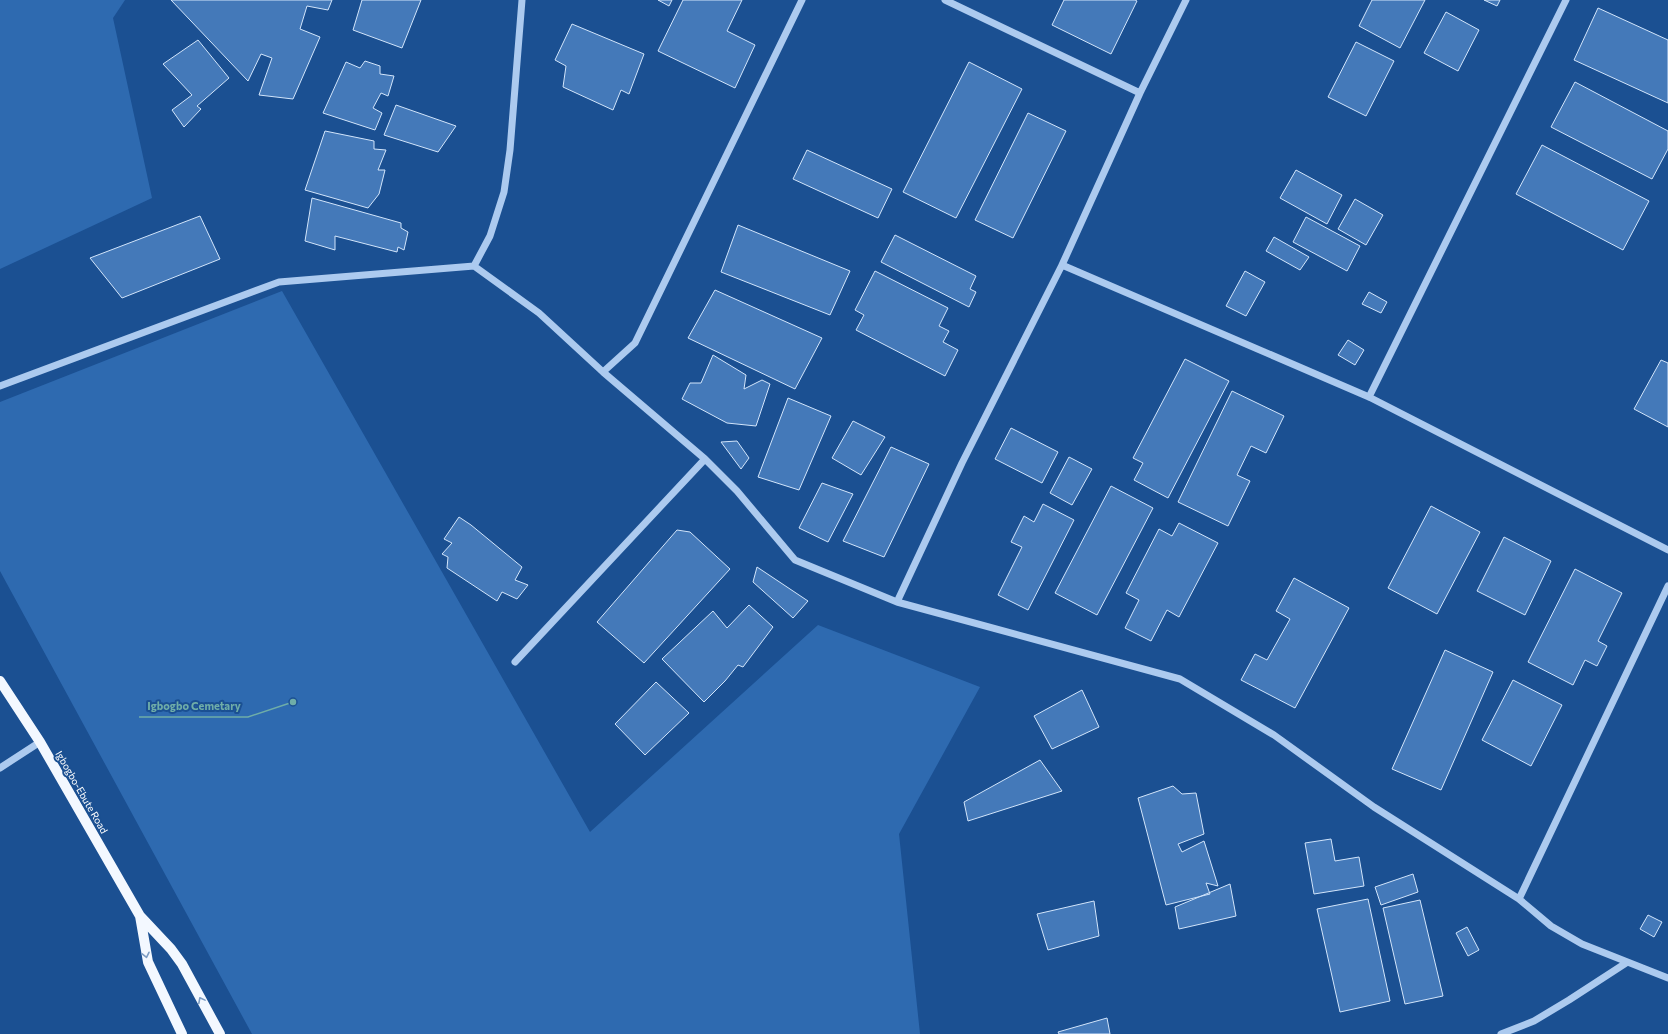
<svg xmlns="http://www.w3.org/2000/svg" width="1668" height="1034" font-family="Commissioner,sans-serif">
	<rect width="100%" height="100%" fill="#1b5092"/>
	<path fill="#2e6ab0" d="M0,0H125L113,18L152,198L0,269Z
		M282,291L590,832L818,625L980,687L899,834L920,1034H252L0,571V402Z"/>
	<path fill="#4479b9" stroke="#d2e5fb" d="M171,0H332L328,10L307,6L300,29L320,37L293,99L259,95L272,58L261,54L248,81Z
		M362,0H421L402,48L353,30Z
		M658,0H672L669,6Z
		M683,0H742L727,31L755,45L735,88L658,51Z
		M1064,0H1135L1137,1L1111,54L1052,25Z
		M1372,0H1425L1400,48L1359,26Z
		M1484,0H1500L1497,6Z
		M1598,8L1668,40V103L1574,60Z
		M1446,12L1479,30L1458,71L1424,53Z
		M572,24L644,54L629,94L621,90L613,110L563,87L566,66L555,60Z
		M198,40L229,78L197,106L201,109L184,127L172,110L192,95L163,64Z
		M1356,42L1394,61L1366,116L1328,97Z
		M365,61L380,66V74L394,76L388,96L381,93L373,108L382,113L375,130L323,113L346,62L360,68Z
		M969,62L1022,89L956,218L903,192Z
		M1575,82L1668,131V149L1652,179L1551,127Z
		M396,105L456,126L438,152L384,135Z
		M1028,113L1066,131L1013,238L975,220Z
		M325,131L374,141V149L386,150L378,170H385L379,194L368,208L305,190Z
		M1542,145L1649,201L1623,250L1516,194Z
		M807,150L892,189L878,218L793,179Z
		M1296,170L1342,195L1327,224L1280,198Z
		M312,198L401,223V228L408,232L404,250L398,247L397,252L335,236V250L305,241Z
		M1355,199L1383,215L1366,245L1338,229Z
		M200,216L220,259L122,298L90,258Z
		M1306,217L1360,246L1347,271L1293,242Z
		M738,225L850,271L830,315L721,272Z
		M895,235L976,276L970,289L976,292L969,307L881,262Z
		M1274,237L1309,257L1300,270L1266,251Z
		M875,271L948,308L939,326L949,331L943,342L958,350L945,376L856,330L864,315L855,310Z
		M1245,271L1265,282L1246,316L1226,306Z
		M715,290L822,338L795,389L688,338Z
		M1369,292L1387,302L1381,313L1362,304Z
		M1348,340L1364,350L1355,365L1338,355Z
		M713,355L746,375L744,389L762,380L770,384L756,426L727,423L682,399L690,383H701Z
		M1185,359L1229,381L1168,498L1134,480L1143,463L1133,458Z
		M1661,360L1668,363V427L1634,409Z
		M1232,391L1284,416L1266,453L1251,446L1237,475L1250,481L1228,526L1178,502Z
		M788,398L831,416L799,490L758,477Z
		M853,421L885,437L861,475L832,458Z
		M1011,428L1058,452L1042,483L995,459Z
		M737,441L749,458L741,469L721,442Z
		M891,447L929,464L884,557L843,541Z
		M1069,457L1092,469L1072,505L1050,493Z
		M822,483L853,494L828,542L799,528Z
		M1111,486L1153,508L1097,615L1055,593Z
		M1043,504L1074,520L1028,610L998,595L1022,547L1011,542L1024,516L1034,522Z
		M1431,506L1480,532L1437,614L1388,588Z
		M459,517L471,525L522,567L515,580L528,585L517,599L502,592L497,601L447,568L448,557L442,554L452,543L444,539Z
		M1179,523L1218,543L1179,617L1167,610L1151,641L1125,628L1139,600L1126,593L1159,529L1172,536Z
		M677,530L690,532L730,569L644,663L597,622Z
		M1504,537L1551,561L1525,615L1477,591Z
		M757,567L808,601L793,618L753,582Z
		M1575,569L1622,593L1598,641L1607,646L1597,666L1585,660L1573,685L1528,662Z
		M1294,578L1349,608L1295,708L1241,680L1255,654L1267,660L1290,619L1276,611Z
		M749,605L773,627L743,667L738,665L725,681L704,702L662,659L713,611L727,628Z
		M1445,650L1493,672L1441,790L1392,769Z
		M1513,680L1562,705L1531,766L1482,740Z
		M656,682L689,713L645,755L615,724Z
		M1082,690L1099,727L1052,749L1034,716Z
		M1040,760L1062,791L968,821L964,802Z
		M1173,786L1182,794L1196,793L1204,834L1178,844L1182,852L1204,841L1218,886L1206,883L1210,894L1166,905L1138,798Z
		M1331,839L1335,861L1359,857L1364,886L1314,894L1305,843Z
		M1413,874L1418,892L1381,905L1375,887Z
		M1230,884L1236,916L1179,929L1175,907Z
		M1368,899L1390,1001L1340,1012L1317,909Z
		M1420,900L1443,996L1405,1004L1383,908Z
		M1094,901L1099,936L1048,950L1037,914Z
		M1648,915L1662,922L1654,937L1640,929Z
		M1467,927L1479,950L1468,956L1456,933Z
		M1107,1018L1110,1034H1059L1058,1032Z"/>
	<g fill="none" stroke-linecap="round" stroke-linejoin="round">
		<path stroke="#accaef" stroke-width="7" d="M1140,93L1186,0
			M1062,265L1369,397L1668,550
			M474,266L490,236L504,192L510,150L522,0
			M603,372L635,343L802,0
			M0,386L279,282L474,266L539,313L603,372L705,459L737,491L795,560L897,602L1180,679L1274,735L1374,807L1519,899L1551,926L1582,944L1668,978
			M1369,397L1566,0
			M897,602L962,463L1062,265L1140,93L945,0
			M515,662L705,459
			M0,768L40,742
			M1519,899L1668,586
			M1501,1034L1534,1021L1569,1000L1626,963"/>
		<path stroke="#f3f8ff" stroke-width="10" d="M0,681L40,742L140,916L171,949L182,964L220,1034
			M140,916L148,962L182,1034"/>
	</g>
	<defs><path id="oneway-chevron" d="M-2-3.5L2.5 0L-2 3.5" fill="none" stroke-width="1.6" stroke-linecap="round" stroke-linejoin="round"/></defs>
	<g stroke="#7c9cc3">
		<use href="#oneway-chevron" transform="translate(146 955) rotate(78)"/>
		<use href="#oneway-chevron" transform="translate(201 1000) rotate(-118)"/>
	</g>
	<g text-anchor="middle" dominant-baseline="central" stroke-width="4" stroke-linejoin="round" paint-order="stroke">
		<g font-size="10" fill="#fff" stroke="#1b5092">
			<text transform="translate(82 792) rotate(60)">Igbogbo-Ebute Road</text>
		</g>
	</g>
	<path fill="none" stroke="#6fada8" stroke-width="1.5" d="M293 702L248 717H139"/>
	<circle fill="#6fada8" stroke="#1b5092" stroke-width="1.5" cx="293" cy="702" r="4"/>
	<g font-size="11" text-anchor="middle" font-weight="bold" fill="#6fada8" stroke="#1b5092" stroke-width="4" stroke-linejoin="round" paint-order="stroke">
		<text x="194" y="710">Igbogbo Cemetary</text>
	</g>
</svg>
